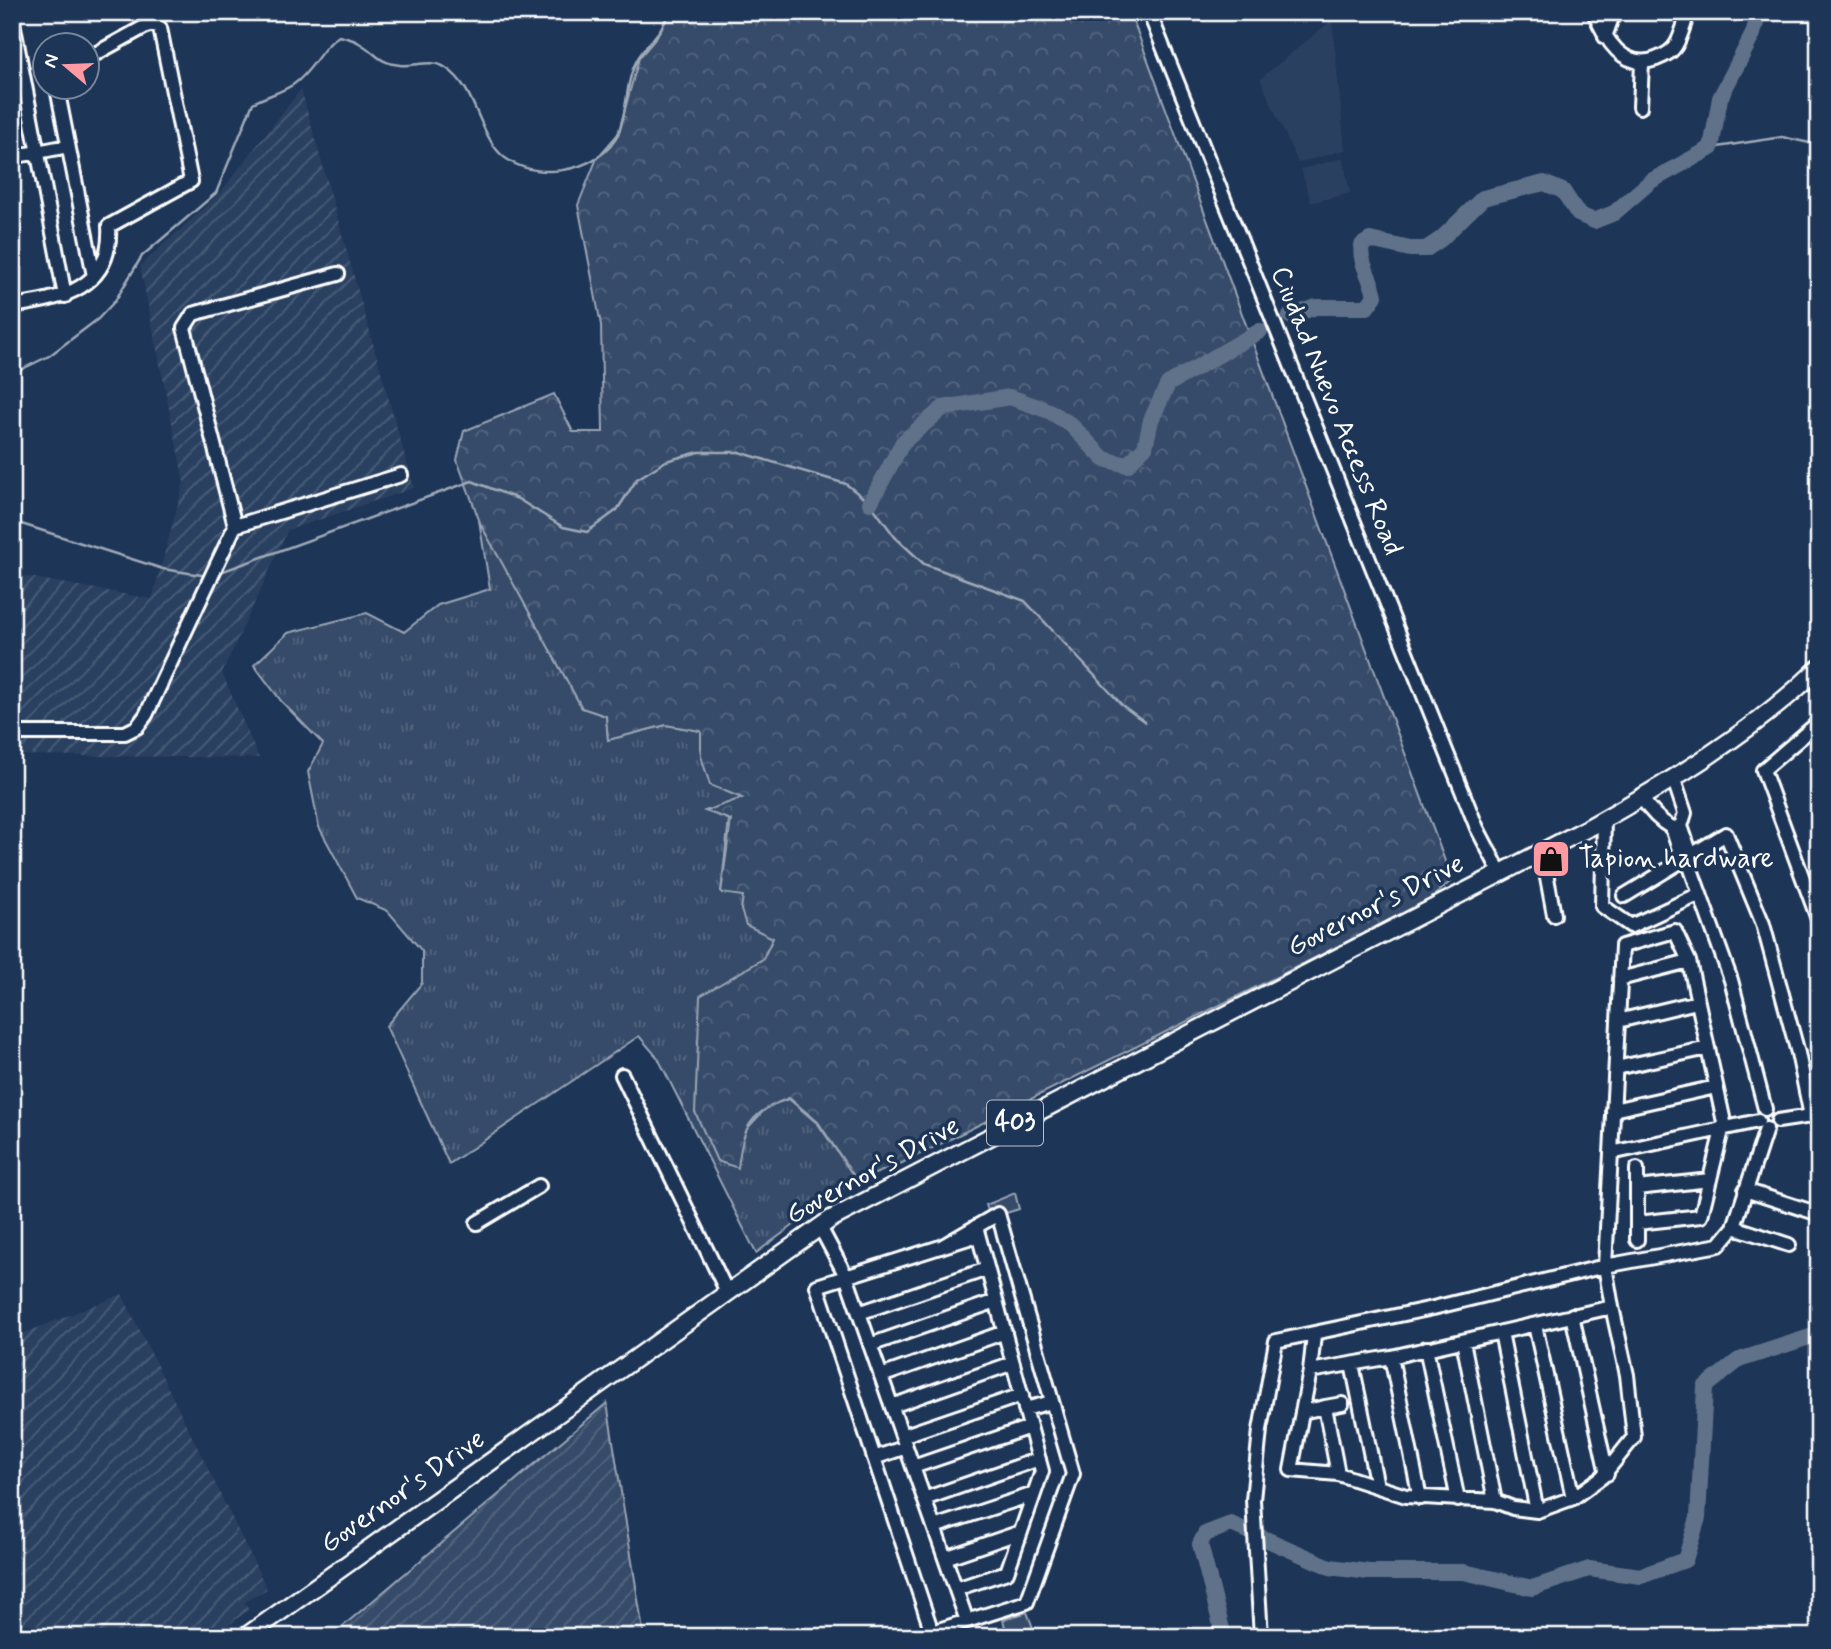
<svg xmlns="http://www.w3.org/2000/svg" width="1831" height="1649" font-family="Mynerve,sans-serif">
	<defs>
		<pattern id="industrial-furrows" width="10" height="10" patternUnits="userSpaceOnUse" patternTransform="scale(1.75)"><rect width="10" height="10" fill="#2a4161"/><path d="M-1 1l2-2M0 10L10 0M9 11l2-2" fill="none" stroke="#4a5e79"/></pattern>
		<pattern id="grass-tufts" width="24" height="20" patternUnits="userSpaceOnUse" patternTransform="scale(1.75)"><rect width="24" height="20" fill="#364b69"/><path d="M3 7l-1-3M5 7V3M7 7l1-3M15 17l-1-3M17 17v-4M19 17l1-3" fill="none" stroke="#546680"/></pattern>
		<pattern id="forest-crowns" width="20" height="18" patternUnits="userSpaceOnUse" patternTransform="scale(1.75)"><rect width="20" height="18" fill="#364b69"/><path d="M2 6a3 3 0 1 1 6 0M12 15a3 3 0 1 1 6 0" fill="none" stroke="#546680"/></pattern>
		<pattern id="garden-furrows" width="10" height="10" patternUnits="userSpaceOnUse" patternTransform="scale(1.75)"><rect width="10" height="10" fill="#364b69"/><path d="M-1 1l2-2M0 10L10 0M9 11l2-2" fill="none" stroke="#546680"/></pattern>
	</defs>
	<rect width="100%" height="100%" fill="#1d3557"/>
	<filter id="ink" filterUnits="userSpaceOnUse"><feTurbulence type="fractalNoise" baseFrequency=".0143" numOctaves="2"/><feDisplacementMap in="SourceGraphic" scale="14" xChannelSelector="R" yChannelSelector="G"/><feConvolveMatrix kernelMatrix="1 2 1 2 8 2 1 2 1" color-interpolation-filters="sRGB"/></filter>
	<g filter="url(#ink)">
		<path fill="#2a4161" d="M1332,20L1345,150L1298,163L1260,79Z
			M1343,158L1350,193L1311,203L1301,169Z"/>
		<path fill="url(#industrial-furrows)" d="M301,89L414,488L288,530L222,673L259,758L12,755V574L152,599L184,482L140,266L219,194Z
			M122,1294L267,1589L245,1602L249,1610L212,1637H12V1338Z"/>
		<path fill="url(#grass-tufts)" stroke="#9aa5b4" stroke-width="2" d="M479,520L582,708L606,716L608,740L666,725L701,731L743,798L706,811L729,819L721,892L744,896L741,910L773,938L763,959L701,996L737,1167L743,1133L768,1106L789,1099L818,1124L856,1179L756,1253L658,1058L639,1036L449,1164L386,1026L422,983V951L388,911L357,898L319,827L308,772L323,744L282,702L254,665L288,633L367,613L404,632L438,605L490,589Z"/>
		<path fill="url(#forest-crowns)" stroke="#9aa5b4" stroke-width="2" d="M669,12H1130L1452,880L1429,901L900,1164L857,1181L818,1122L789,1098C748,1113 743,1128 738,1168L717,1161L695,1112L700,996L763,959L773,938L746,925L741,910L743,896L721,893L731,820L705,811L742,798L710,785L701,756V731L666,725L608,740L606,716L582,708L481,525L457,460L464,431L554,394L573,432H603L601,325L578,205L597,158L618,134L639,58L656,38Z
			M1015,1193L1019,1209L1003,1214L1001,1207L989,1213L986,1205Z"/>
		<path fill="url(#garden-furrows)" stroke="#9aa5b4" stroke-width="2" d="M607,1403L644,1637H330Z"/>
		<path fill="#364b69" stroke="#9aa5b4" stroke-width="2" d="M1027,1612L1033,1628L1008,1637L1003,1620Z"/>
		<g fill="none" stroke-linecap="round" stroke-linejoin="round">
			<path stroke="#a0aab8" stroke-width="2.5" d="M1711,148L1782,137L1819,145
				M12,374L49,356L98,319L115,301L142,256L216,193L253,103C266,96 283,92 294,84C313,71 320,48 339,36C346,38 353,39 359,43C376,52 377,63 400,65C415,67 432,58 446,68C474,86 477,125 496,149C524,185 602,175 619,132C628,110 625,82 637,60C646,43 663,33 669,12
				M12,521L163,569L208,576
				M218,573L472,481L518,499L563,527L587,532L617,510L637,479L666,461L699,452H739L846,484L870,503L895,537L924,564L1025,601L1123,706L1145,722"/>
			<path stroke="#617289" stroke-width="16" d="M1290,316L1316,307H1367L1375,296C1372,278 1358,262 1362,245L1370,240L1410,249H1426L1441,239L1483,198L1544,183L1563,191L1578,214L1594,221L1614,213L1651,181L1711,148L1720,98L1753,34L1759,12
				M870,503L903,442L943,408L1010,397L1049,411L1070,424L1104,459L1127,465L1145,447L1151,420L1168,384L1260,331
				M1224,1637L1200,1544L1205,1534L1231,1524L1330,1567L1369,1572H1464L1532,1588L1589,1569L1641,1576L1685,1560L1698,1518L1705,1387L1739,1360L1819,1334"/>
			<g stroke="#fff" stroke-width="18">
				<path id="minor" d="M1149,12L1477,828L1500,872
					M1594,12C1605,39 1623,71 1656,59C1664,56 1673,52 1677,43C1682,34 1685,22 1688,12
					M12,17L65,296
					M1605,37L1614,12
					M57,88L94,276
					M1640,107L1642,63
					M12,157L68,146
					M12,306C62,299 113,288 109,226L191,181L160,28L155,24L146,26L88,58
					M235,526L401,475
					M1819,722L1763,770L1819,922
					M12,733H125L137,727L146,715L235,526L184,328L193,314L338,274
					M1642,798C1650,811 1658,820 1672,828L1681,826L1685,813L1674,780
					M1604,819L1602,906L1631,926L1700,894
					M1681,826L1689,849L1687,858L1731,980L1765,1109
					M1672,828L1680,852L1687,858
					M1542,851L1554,915
					M1624,896L1726,834L1763,924L1798,1053L1811,1116L1778,1121
					M1620,979L1689,961
					M1618,1021L1697,1002
					M1616,1068L1708,1048
					M622,1075L727,1292
					M1613,1110L1716,1087
					M1611,1153L1758,1121
					M1637,1188L1710,1180
					M1745,1190L1819,1214
					M477,1223L539,1186
					M820,1227L846,1276L967,1621
					M1734,1227L1789,1245
					M1637,1240V1169
					M941,1247L998,1214L1073,1474L1027,1602L932,1632L817,1286L978,1235
					M1612,1307L1627,1375L1634,1437L1602,1477L1573,1498L1537,1511L1513,1508L1495,1501L1406,1496L1338,1474L1291,1470L1310,1371L1391,1357L1612,1307L1605,1266L1622,946L1675,931L1689,961L1724,1122L1701,1216L1637,1223
					M859,1313L987,1269
					M1572,1315L1607,1474
					M1535,1325L1573,1498
					M1501,1332L1537,1511
					M1463,1341L1495,1501
					M870,1345L996,1301
					M1426,1348L1458,1500
					M1391,1357L1420,1498
					M1352,1364L1377,1486
					M1310,1371L1314,1335
					M881,1376L1005,1332
					M892,1406L1013,1363
					M1325,1407L1342,1404
					M1025,1409L1052,1402
					M1302,1412L1325,1407L1338,1474
					M902,1436L1022,1395
					M874,1458L906,1447
					M913,1467L1030,1427
					M924,1499L1039,1459
					M934,1527L1034,1494
					M945,1558L1021,1532
					M956,1589L1007,1572L1042,1471L977,1230
					M1261,1637L1253,1500L1260,1430L1276,1341L1433,1308L1605,1266L1719,1245L1734,1227L1766,1129"/>
			</g>
			<g stroke="#fff" stroke-width="21">
				<path id="major" d="M245,1637L831,1219L1588,828C1670,782 1751,734 1819,668"/>
			</g>
			<use href="#minor" stroke="#1d3557" stroke-width="12"/>
			<use href="#major" stroke="#1d3557" stroke-width="16"/>
		</g>
	</g>
	<defs>
		<g id="shop-square" transform="scale(2.0125)"><rect x="-9" y="-9" width="18" height="18" rx="4" fill="#ff9aa2" stroke="#1d3557"/><path d="M-5-2.5h2.3a2.7 3.5 0 0 1 5.4 0H5L5.5 6h-11ZM-1.5-2.5h3a1.5 2.3 0 0 0-3 0Z" fill="#111"/></g>
	</defs>
	<g fill-rule="evenodd">
		<use href="#shop-square" x="1551" y="859"/>
	</g>
	<g text-anchor="middle" dominant-baseline="central" stroke-width="7" stroke-linejoin="round" paint-order="stroke">
		<rect fill="#1d3557" stroke="#bbc2cd" stroke-width="2" x="987" y="1100.5" width="56" height="45" rx="5"/>
		<g font-size="26" font-weight="bold" fill="#fff">
			<text x="1015" y="1123">403</text>
		</g>
		<g font-size="28" fill="#fff" stroke="#1d3557">
			<text transform="translate(1336 411) rotate(68)">Ciudad Nuevo Access Road</text>
			<text transform="translate(1376 906) rotate(-27)">Governor's Drive</text>
			<text transform="translate(873 1171) rotate(-29)">Governor's Drive</text>
			<text transform="translate(403 1492) rotate(-35)">Governor's Drive</text>
		</g>
		<g font-size="28" fill="#fff" stroke="#1d3557" text-anchor="start">
			<text x="1578" y="859">Tapion hardware</text>
		</g>
	</g>
	<rect width="1831" height="1649" fill="none" stroke="#1d3557" stroke-width="42"/>
	<rect x="21" y="21" width="1789" height="1607" fill="none" stroke="#fff" stroke-width="2.5" filter="url(#ink)"/>
	<g transform="translate(66 66) rotate(289)"><circle r="33" fill="#1d3557" stroke="#77869a" stroke-width="2"/>
	<path d="M0-5L12 26L0 18L-12 26Z" fill="#ff9aa2"/>
	<text y="-10" font-size="19" font-weight="bold" text-anchor="middle" fill="#ffffff">N</text>
	</g>
</svg>
